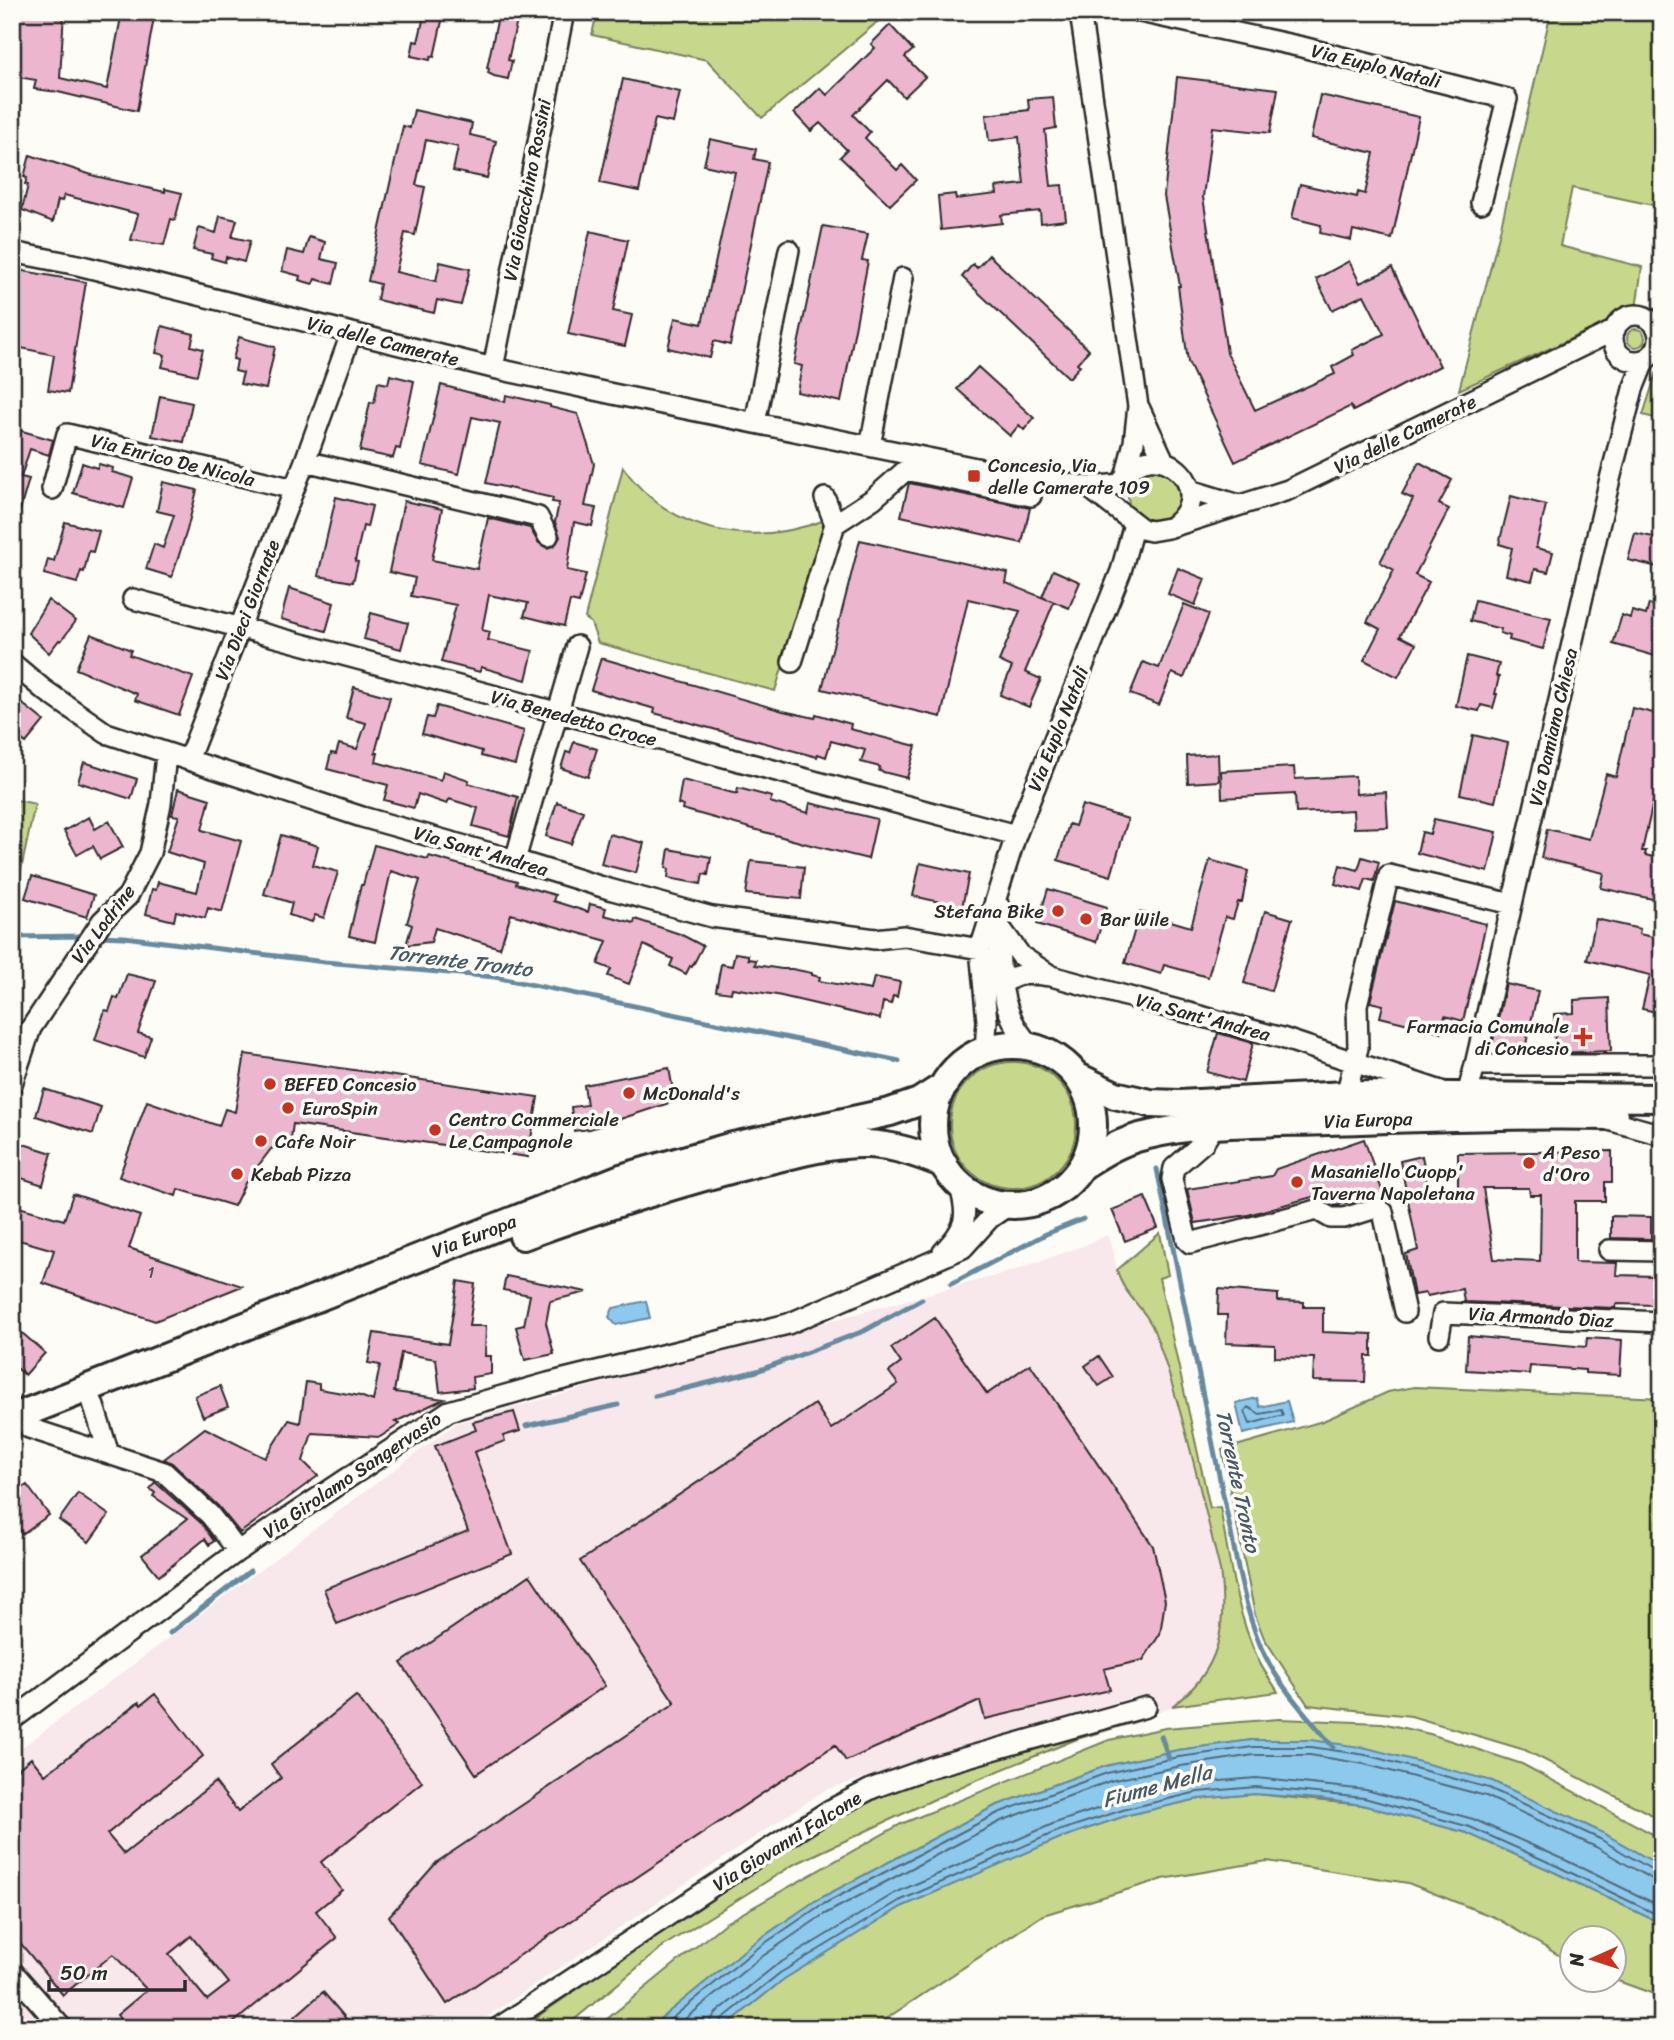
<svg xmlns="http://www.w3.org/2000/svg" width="1674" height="2040" font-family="Sriracha,sans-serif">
	<rect width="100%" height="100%" fill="#fdfcf7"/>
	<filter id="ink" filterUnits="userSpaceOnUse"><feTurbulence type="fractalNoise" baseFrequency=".0143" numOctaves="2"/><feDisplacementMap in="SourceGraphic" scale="14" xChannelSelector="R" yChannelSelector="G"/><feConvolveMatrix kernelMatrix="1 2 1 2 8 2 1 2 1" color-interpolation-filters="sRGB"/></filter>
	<g filter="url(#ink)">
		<path fill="#f8e7eb" d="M1107,1235L1112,1247L1119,1279L1127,1293L1152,1323L1167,1365L1220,1570L1223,1597L1219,1645L1205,1675L1188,1694L1172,1706L1155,1713L1136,1696L825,1790L470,2028H12V1755L457,1423L1009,1272L1086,1245Z"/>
		<path fill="#c7d78c" stroke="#79815c" stroke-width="2" d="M597,12H898L887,14L762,118L707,60L592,35Z
			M1551,12H1662V207L1572,188L1560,246L1642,267L1636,309L1459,390L1499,235Z
			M1627 338a9 9 0 1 1 18 0a9 9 0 1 1-18 0Z
			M1662,366V420L1643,415L1656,374Z
			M623,467C671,535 753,548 828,519L775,691L598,643L591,623L585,618Z
			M1128 496a26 26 0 1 1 52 0a26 26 0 1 1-52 0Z
			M12,799L35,804L14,903H12Z
			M950 1125a63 63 0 1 1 126 0a63 63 0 1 1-126 0Z
			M1160,1233L1168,1275L1159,1278L1210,1508L1220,1507C1229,1558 1236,1612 1258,1659C1263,1671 1272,1681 1278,1692L1172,1706C1221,1671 1227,1626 1220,1570C1200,1490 1183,1410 1155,1333C1147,1309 1123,1296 1117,1270Z
			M1414,1387L1662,1398V1820L1525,1750L1411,1716L1308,1705L1264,1638L1255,1615L1222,1450L1323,1421L1388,1392Z
			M1144,1714L1142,1720L1077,1739L969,1783L793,1865L665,1945L564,2028H521L728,1885L839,1814L918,1778Z
			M1279,1719L1382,1723L1430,1734L1522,1764L1662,1839V1867L1603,1833L1492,1781L1311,1740H1252L1178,1750L1106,1766L995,1806L815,1901L751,1945L649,2028H596L725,1923L901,1824L1109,1740L1165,1728Z
			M1255,1794L1362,1805L1467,1833L1554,1872L1662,1924V1997L1615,1980L1614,1938H1572V1963L1496,1918L1408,1883L1267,1861L1163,1879L1043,1915L872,2028H723L784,1979L901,1907L1060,1838L1128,1815L1198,1799Z"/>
		<path fill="#8dc9ed" stroke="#668a9f" stroke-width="2" d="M646,1301L650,1318L616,1325L609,1317L613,1308Z
			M1257,1398L1260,1407L1287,1401L1293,1422L1243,1434L1236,1403Z
			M1252,1740H1311L1367,1748L1492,1781L1603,1833L1662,1867V1924L1554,1872L1467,1833L1362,1805L1320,1799L1255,1794L1198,1799L1128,1815L1060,1838L901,1907L784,1979L723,2028H649L751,1945L815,1901L995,1806L1106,1766L1178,1750Z"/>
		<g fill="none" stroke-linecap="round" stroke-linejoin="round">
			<path stroke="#526a79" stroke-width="2" d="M1248,1407L1260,1414L1281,1410L1283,1415L1250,1424L1245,1411Z
				M660,2028L755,1950L818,1907L998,1813L1107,1773L1179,1757L1253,1747H1311L1366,1755L1489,1788L1600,1839L1656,1872H1662
				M674,2028L760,1958L823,1915L1001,1821L1110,1781L1181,1766L1254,1755H1310L1364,1764L1486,1796L1596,1847L1652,1879L1662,1881
				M710,2028L711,2020L716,2013L775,1966L895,1893L1055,1823L1124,1800L1197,1783L1256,1778L1366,1790L1473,1819L1561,1858L1662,1907
				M719,2028L722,2019L780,1973L899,1901L1058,1831L1126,1809L1198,1792L1256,1787L1364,1798L1470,1827L1557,1866L1662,1917"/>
			<path stroke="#668a9f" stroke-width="5" d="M99,936L124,937L325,962L495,977L899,1061
				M12,937L86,936
				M1157,1169L1239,1573C1246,1604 1254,1637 1270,1665C1287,1695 1312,1721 1333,1747
				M951,1284L1046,1234L1083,1219
				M655,1396L757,1371L864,1331L922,1299
				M526,1426L618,1405
				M170,1633L250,1571
				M1161,1736L1169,1759"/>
		</g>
		<path fill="#edb6cf" stroke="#2b2b2b" stroke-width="2" fill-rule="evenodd" d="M16,12H64L60,78L107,89L122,12H155L137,111L58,92L34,89L36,80L12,76V32Z
			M425,12H444L434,57L431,56L430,60L411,56L414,41L418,42Z
			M499,12H519L508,60L512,61L508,79L494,76L488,73L489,69L487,68Z
			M890,25L913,50L905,57L925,77L904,97L888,80L853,115L870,132L865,138L897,170L902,165L916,180L890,205L840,157L847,150L820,123L811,131L794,113L820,88L827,95L875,48L871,44Z
			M1177,77L1278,89L1270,133L1212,127L1203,197L1227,353L1255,410L1335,374L1332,367L1354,355L1352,350L1384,334L1364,295L1332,310L1316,279L1349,261L1360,283L1392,268L1440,366L1353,411L1351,406L1235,462L1188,362L1178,286H1180L1164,196Z
			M623,79L680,92L673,123L655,119L639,191L600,183Z
			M1320,95L1419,117L1392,239L1353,230L1351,240L1320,233L1321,225L1292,218L1300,184L1357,197L1358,192L1365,194L1374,153L1311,138Z
			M1053,97L1056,128L1045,130L1051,186L1062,185L1066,220L1041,223L1040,211L1001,215L1002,223L941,230L938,196L955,194L956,199L997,194L996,187L1024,184L1019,137L989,141L986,115L1029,110L1028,99Z
			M414,110L472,123L470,135L496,141L487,178L453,171L458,147L426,140L416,185L425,187L415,235L405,233L396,272L436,281L440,262L470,269L461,305L437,300L434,313L377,300L380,284L368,281L403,126L410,128Z
			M710,139L756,149L754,159L768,162L730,345L714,341L710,358L668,348L675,318L702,324L735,172L704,165Z
			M30,155L95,176L165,192V189L182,193L175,220L171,219L164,245L131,240L138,214L64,195L62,201L58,200L53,222L22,210L28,185L25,184L27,178L24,177Z
			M220,216L237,220L232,237L250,241L244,262L226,257L225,262L211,258L212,254L193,250L199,228L216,233Z
			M823,226L868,234L862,260L868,261L841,402L797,392L802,366L794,364Z
			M590,231L628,240L613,311L632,315L625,346L568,334Z
			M309,237L325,242L321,259L338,263L333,284L315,279L313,284L299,280L300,276L282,271L287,250L304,254Z
			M989,255L1089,350L1077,363L1080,366L1069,378L962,277L973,264L977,268Z
			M12,269L86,282L68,393L48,390L54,355L12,346Z
			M162,326L194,334L191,346L203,349L197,375L162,367L165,355L156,353Z
			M239,337L275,347L266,389L240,384L243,373L235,371L237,360L233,359Z
			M978,367L1034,418L1024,430L1019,425L1010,436L957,389Z
			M390,375L414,381L400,449L396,448L393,458L360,451L370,402L374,403L378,382L388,384Z
			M441,385L505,402L506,395L550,405V407L578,414L594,464L585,506L596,508L592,526L574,522L567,570L586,574L579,603L570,601L564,626L524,616L528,603L489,595L482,630L490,632L488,640L533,651L526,680L481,667L480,672L441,662L456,605L411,596L415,578L389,572L404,501L442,509L432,560L477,569L488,518L530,528L538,542L547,548L554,546L560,537L555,522L559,503L552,502L553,498L486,483L500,423L472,417L459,474L422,465Z
			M160,396L192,403L184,442L152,436Z
			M12,428L53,440L49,455L30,449L21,477L29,479L16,524L12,523Z
			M1419,462L1452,480L1439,504L1449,509L1415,575L1429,582L1400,636L1416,644L1398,677L1364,660L1380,629L1367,622L1394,570L1380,562L1413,499L1402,494Z
			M82,463L97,468L99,464L113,468L112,472L133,478L124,508L73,493Z
			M163,482L197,490L187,530L172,577L146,569L154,544L163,548L174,515L157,511Z
			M909,483L1030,508L1022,543L901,516Z
			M1511,496L1546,505L1536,548L1553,552L1548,572L1535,569L1532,581L1506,575L1512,548L1499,544Z
			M336,497L372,506L367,527L363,526L355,561L358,562L353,582L318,576Z
			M65,522L99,531L93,552L89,551L84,572L81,571L77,583L44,574L48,559L54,561Z
			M1635,533L1662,539V568L1628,560Z
			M860,540L1008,573L1006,583L1054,602L1025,672L1041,679L1029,707L1000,695L1012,667L999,661L1020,611L968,599L941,717L822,689Z
			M1178,568L1205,579L1195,605L1168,594Z
			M1053,570L1080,582L1069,608L1042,597Z
			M289,588L334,603L326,631L281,619Z
			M48,600L76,621L61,641L59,640L49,653L28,633Z
			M1475,600L1551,618L1543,649L1509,640L1510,636L1500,633L1501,629L1470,621Z
			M1184,604L1209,614L1184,678L1172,673L1159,705L1130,694L1143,662L1159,668Z
			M1649,604L1662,607V658L1613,644L1622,615L1630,618L1632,611L1646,615Z
			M371,613L408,623L401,649L364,639Z
			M91,634L131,650L129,655L193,677L179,715L135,700L137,694L76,669Z
			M1467,656L1499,664L1496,676L1499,677L1495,694H1497L1493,708L1481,705L1479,711L1456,706Z
			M601,658L783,711L815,718L816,714L851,724L850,729L916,746L907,778L879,771L880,767L861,762L865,750L831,741L826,757L818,754L817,757L654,713L655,709L591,690Z
			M354,687L390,697L375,753H378L376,762L441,780L443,771L469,780L468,783L518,797L509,836L473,826L478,808L449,799L447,804L418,794L414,808L384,800L388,785L327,769L331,753L336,754L339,744L357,749L366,723L346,718Z
			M19,701L44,721L26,743L12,732V709Z
			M437,706L524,731L515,765L481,756L482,751L422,734L427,717L433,718Z
			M1632,708L1662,715V763L1642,851H1646L1645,855L1662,859V901L1601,888L1604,873L1541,858L1547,829L1589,839L1606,774L1616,777Z
			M1473,735L1508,743L1495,802L1460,794Z
			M574,742L597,749L588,777L561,768L566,752L570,753Z
			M1218,754L1219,781L1188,783L1187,756Z
			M84,762L137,779L131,799L78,782Z
			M1294,767L1295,779L1355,776L1356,794L1386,792L1388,827L1354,828L1353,810L1296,813L1295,794L1222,798L1221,771Z
			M682,780L737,794L738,788L772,797L770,802L808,813L810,803L877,819L868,859L807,844L682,809L683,806L678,804Z
			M178,789L210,799L202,830L241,841L222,912L208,908L205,918L176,911L174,921L146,914L152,889L156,890L158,882L197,892L204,864L167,852L179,816L172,815Z
			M557,802L583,811L571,844L546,836Z
			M1082,805L1128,819L1111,876L1058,860L1069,824L1075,826Z
			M89,817L95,829L109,821L123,847L100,859L93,846L77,855L64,831Z
			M1434,819L1497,832L1488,872L1417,853L1422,832L1430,834Z
			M609,834L644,843L636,873L601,864Z
			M281,835L318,846L313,865L338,872L324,918L315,915L312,922L289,915L292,903L264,894Z
			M374,845L428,859L429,856L517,881L516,884L555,895L553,901L588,912L590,904L606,908L604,915L634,923L635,919L680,934L703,946L692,967L690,966L686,974L670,966L673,959L644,945L629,984L608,976L611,969L598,964L607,941L511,914L500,948L435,928L431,942L406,945L412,925L407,923L420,880L391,871L375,942L349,936L361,885H363Z
			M669,849L711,857L708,875L703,874L701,884L668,878L669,869L666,868Z
			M1362,857L1379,862L1374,881L1366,879L1362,891L1335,884L1340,865L1358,870Z
			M1210,860L1248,871L1242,902H1238L1233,919L1225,917L1208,977L1164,965L1161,974L1125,963L1140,912L1191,927Z
			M751,861L804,867L801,899L746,894Z
			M920,863L969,874L962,907L913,896Z
			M32,876L94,895L87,917L25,898Z
			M1048,889L1107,907L1096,942L1037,924Z
			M1395,901L1486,924L1463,1021L1445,1016L1441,1032L1380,1017L1383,1005L1370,1002Z
			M1265,911L1292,919L1271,991L1244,983Z
			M1596,919L1640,929L1639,934L1662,939V1013L1642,1009L1650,975L1587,960Z
			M735,953L748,955V959L756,960L755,965L782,969H792L812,973V975L820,977L819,981L871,990L874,977L900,982L897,997L893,996L891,1004L883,1002L880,1019L777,995L732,988L731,993L716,991L721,964L732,966Z
			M127,974L156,981L138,1033L151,1037L144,1057L95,1040L105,1010L109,1011L114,997L118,999Z
			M1506,984L1538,991L1524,1053L1492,1045Z
			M1609,998L1611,1051L1555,1053L1554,1014L1574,1013V1000Z
			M1218,1033L1253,1043L1243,1082L1207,1072Z
			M245,1054L538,1097L528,1157L293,1124L291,1138L271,1149L245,1183L234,1206L178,1189L176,1196L119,1177L147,1101L219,1126L225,1109L235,1112Z
			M669,1068L675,1101L590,1129L574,1131L571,1107L587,1105L584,1085Z
			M44,1089L101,1107L93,1134L36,1116Z
			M1364,1139L1385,1199L1373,1196L1335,1206L1330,1192L1248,1215L1195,1223L1187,1189L1272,1176L1276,1169Z
			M17,1142L52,1153L43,1185L12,1175V1157Z
			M1612,1151V1182H1605V1201H1575V1262L1617,1263L1616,1275L1655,1276V1305L1616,1304L1615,1308L1464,1302L1462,1289L1427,1296L1426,1293L1414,1295L1406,1254L1418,1250L1400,1161L1422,1156L1429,1192L1458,1187V1153ZM1483,1188H1529L1530,1195H1541L1540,1261L1494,1259Z
			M73,1194L140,1216L129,1248L242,1286L155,1321L43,1283L54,1250L12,1238V1205L64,1220Z
			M1145,1197L1158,1228L1125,1241L1112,1210Z
			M1611,1216L1651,1217V1239L1611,1238Z
			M506,1276L587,1292L550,1301L546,1323L554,1354L525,1360L516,1327L524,1325L530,1295L503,1290Z
			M458,1281L475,1284L469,1326H486L485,1356H491V1374L472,1377L473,1388L440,1392L436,1359L401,1353L394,1392L444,1399L395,1422L400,1424L380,1437L312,1433L303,1461L318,1476L240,1533L218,1506L172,1463L164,1459L205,1428L265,1458L289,1420L300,1423L306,1382L319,1384V1389L360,1396L373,1401L380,1365L368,1363L374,1333L448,1344Z
			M1219,1289L1278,1294V1301L1304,1302V1307H1323V1332L1372,1334V1356H1366L1365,1382L1313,1381L1314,1358L1275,1357V1345L1226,1343L1227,1315H1218Z
			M935,1318L987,1394L1030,1364L1153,1546L1165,1601L1160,1634L1143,1660L1104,1669L1110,1690L985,1719L980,1701L846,1761L835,1745L447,2004L389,1916L437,1862L675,1703L580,1561L815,1404L831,1429L898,1384L889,1372L901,1363L891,1348Z
			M21,1332L45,1353L25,1375L12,1364V1342Z
			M1468,1336L1586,1347L1587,1338L1622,1340L1620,1375L1585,1373V1370L1530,1366L1529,1374L1466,1370Z
			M1099,1356L1113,1377L1099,1386L1085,1366Z
			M220,1386L228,1407L203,1417L195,1396Z
			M514,1412L520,1431L503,1436L505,1441L474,1452L512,1554L337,1624L324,1589L468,1531L435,1446L476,1430L473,1422Z
			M155,1482L201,1523L214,1541L209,1545L205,1539L159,1576L142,1555L187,1519L153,1496L155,1493L150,1489Z
			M27,1485L49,1515L22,1534L12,1520V1496Z
			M78,1493L109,1515L89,1542L59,1520Z
			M530,1575L605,1686L476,1774L401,1663Z
			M155,1694L203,1756L107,1834L124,1854L215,1782L238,1812L281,1778L271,1764L356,1696L422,1782L321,1862L342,1890L316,1911L337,1938L227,2028H127L117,2015L147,1990L113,1954L63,1995L12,1933V1774L31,1758L45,1775L139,1702L141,1705ZM191,1936L229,1983L207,2000L169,1954Z
			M323,1992L354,2028H282Z"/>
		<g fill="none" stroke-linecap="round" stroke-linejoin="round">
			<g stroke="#2b2b2b" stroke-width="24">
				<path id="minor" d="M1080,12L1138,406L1134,442L1126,474
					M1140,12L1302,47L1507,99L1481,203
					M12,252L78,265L493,368L613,394L986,470L1088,487L1121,484
					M1613 338a23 23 0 1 1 46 0a23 23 0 1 1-46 0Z
					M493,368L564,12
					M1139,407L1164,461
					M755,423L789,250
					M870,446L903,278
					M305,461L538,517L548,536
					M1124,478C1153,430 1221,488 1174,525
					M1088,487L1142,529L1151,531L1168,528L1288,490L1615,330
					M52,489L67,434L294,489
					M1190,490L1239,505
					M825,498L835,524
					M133,599L1016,835
					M792,662L835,524L873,499L906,470L1031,496
					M12,663L43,689L106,733L362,817L515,860L609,889L712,917L875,939L904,936L980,949
					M188,760L305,461L351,334
					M515,860L577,646
					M1000,907C999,955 994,1010 1031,1046
					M1000,927L1021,956L1050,975
					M1002,985C1017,971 1031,974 1051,976L1282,1038L1441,1091
					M985,1050L987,1021L980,949L1016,835L1121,571L1134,524
					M1475,1065L1609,483L1633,389L1645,359
					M12,1084L31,1028L102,921L128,896L150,853L161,804L166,754
					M1346,1095L1358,1048L1357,1005L1389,875L1512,904
					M1467,1095L1475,1065H1662
					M1598,1117L1662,1135
					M1215,1125L1204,1142L1174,1168L1172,1179L1187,1240L1190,1243L1317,1210L1331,1218H1344L1376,1208L1383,1212L1405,1312
					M1609,1250L1662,1251
					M943,1252C967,1227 969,1217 959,1183
					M1439,1336L1443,1313L1662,1322
					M93,1403L109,1454
					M29,1428L164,1472L210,1515L238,1551
					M12,1720L238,1551L449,1411L548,1383L788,1324L963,1248L990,1218L1009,1205
					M12,1971L62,2028
					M498,2028L781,1841L830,1810L873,1788L932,1767L1146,1707"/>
			</g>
			<g stroke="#2b2b2b" stroke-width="32">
				<path id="major" d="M933 1125a80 80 0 1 1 160 0a80 80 0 1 1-160 0Z
					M1078,1077L1115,1095L1150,1103L1180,1104L1346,1095L1662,1098
					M1082,1166C1101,1154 1121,1141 1144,1136C1203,1121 1267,1123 1328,1121C1423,1118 1519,1114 1614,1116
					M523,1236C600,1208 677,1183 757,1163C793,1155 830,1143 867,1144C894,1145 919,1154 944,1164
					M12,1418L621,1178L729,1147L890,1112L919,1102L944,1086"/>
			</g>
			<use href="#minor" stroke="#fdfcf7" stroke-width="19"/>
			<use href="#major" stroke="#fdfcf7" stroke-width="26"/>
		</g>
	</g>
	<g fill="#c8321e" stroke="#fdfcf7" stroke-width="2.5">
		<rect x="967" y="469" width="14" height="14" rx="3.5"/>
		<circle cx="1058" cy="911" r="7"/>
		<circle cx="1086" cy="919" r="7"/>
		<path d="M1579.5 1026.5h7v7h7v7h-7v7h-7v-7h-7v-7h7z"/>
		<circle cx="270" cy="1084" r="7"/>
		<circle cx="629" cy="1093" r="7"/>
		<circle cx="288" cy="1108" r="7"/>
		<circle cx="435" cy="1130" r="7"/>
		<circle cx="261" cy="1141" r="7"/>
		<circle cx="1529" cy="1163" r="7"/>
		<circle cx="237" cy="1174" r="7"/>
		<circle cx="1297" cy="1182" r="7"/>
	</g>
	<g text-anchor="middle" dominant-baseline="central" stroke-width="7" stroke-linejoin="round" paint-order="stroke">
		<g font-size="16" fill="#5c4e54">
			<text x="151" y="1272">1</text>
		</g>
		<g font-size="19" fill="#2b2b2b" stroke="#fdfcf7">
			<text transform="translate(1376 66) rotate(14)">Via Euplo Natali</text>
			<text transform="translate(527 190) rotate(-79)">Via Gioacchino Rossini</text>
			<text transform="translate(383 341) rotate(14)">Via delle Camerate</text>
			<text transform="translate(1405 434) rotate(-26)">Via delle Camerate</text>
			<text transform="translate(173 460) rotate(14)">Via Enrico De Nicola</text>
			<text transform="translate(247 610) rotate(-69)">Via Dieci Giornate</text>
			<text transform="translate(574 718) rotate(15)">Via Benedetto Croce</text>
			<text transform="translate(1553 727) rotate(-77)">Via Damiano Chiesa</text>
			<text transform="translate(1058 729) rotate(-68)">Via Euplo Natali</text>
			<text transform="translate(481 851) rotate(16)">Via Sant'Andrea</text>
			<text transform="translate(103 924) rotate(-53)">Via Lodrine</text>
			<text transform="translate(1203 1017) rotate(15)">Via Sant'Andrea</text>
			<text transform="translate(1368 1120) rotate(-2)">Via Europa</text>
			<text transform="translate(474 1236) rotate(-21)">Via Europa</text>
			<text transform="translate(1541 1317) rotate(3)">Via Armando Diaz</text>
			<text transform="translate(352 1475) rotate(-34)">Via Girolamo Sangervasio</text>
			<text transform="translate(787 1841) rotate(-32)">Via Giovanni Falcone</text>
		</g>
		<g font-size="19" fill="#2b2b2b" stroke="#fdfcf7" text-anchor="start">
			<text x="988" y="465">Concesio, Via<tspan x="988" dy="22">delle Camerate 109</tspan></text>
			<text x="1044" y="911" text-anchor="end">Stefana Bike</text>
			<text x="1100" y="919">Bar Wile</text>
			<text x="1569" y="1026" text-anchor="end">Farmacia Comunale<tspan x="1569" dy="22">di Concesio</tspan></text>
			<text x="284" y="1084">BEFED Concesio</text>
			<text x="643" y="1093">McDonald's</text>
			<text x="302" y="1108">EuroSpin</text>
			<text x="449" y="1119">Centro Commerciale<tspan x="449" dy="22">Le Campagnole</tspan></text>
			<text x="275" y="1141">Cafe Noir</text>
			<text x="1543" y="1152">A Peso<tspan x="1543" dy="22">d'Oro</tspan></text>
			<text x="1311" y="1171">Masaniello Cuopp'<tspan x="1311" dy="22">Taverna Napoletana</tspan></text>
			<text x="251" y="1174">Kebab Pizza</text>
		</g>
		<g font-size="21" font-style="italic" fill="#485a65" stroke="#fdfcf7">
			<text transform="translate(460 961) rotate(7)">Torrente Tronto</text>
			<text transform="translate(1238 1481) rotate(78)">Torrente Tronto</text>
			<text transform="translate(1157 1786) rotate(-15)">Fiume Mella</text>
		</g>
	</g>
	<rect width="1674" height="2040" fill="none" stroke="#fdfcf7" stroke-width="42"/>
	<rect x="21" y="21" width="1632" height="1998" fill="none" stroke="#2b2b2b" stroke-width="2.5" filter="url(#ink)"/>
	<g transform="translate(1593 1959) rotate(267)"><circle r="33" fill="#fdfcf7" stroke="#a9a8a5" stroke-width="2"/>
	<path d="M0-5L12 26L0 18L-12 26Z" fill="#c8321e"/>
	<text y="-10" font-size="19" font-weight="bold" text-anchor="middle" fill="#2b2b2b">N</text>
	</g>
	<path d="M49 1980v10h136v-10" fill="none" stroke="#2b2b2b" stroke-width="3.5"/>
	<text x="60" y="1980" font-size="21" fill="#2b2b2b" stroke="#fdfcf7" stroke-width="5" paint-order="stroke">50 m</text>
</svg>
